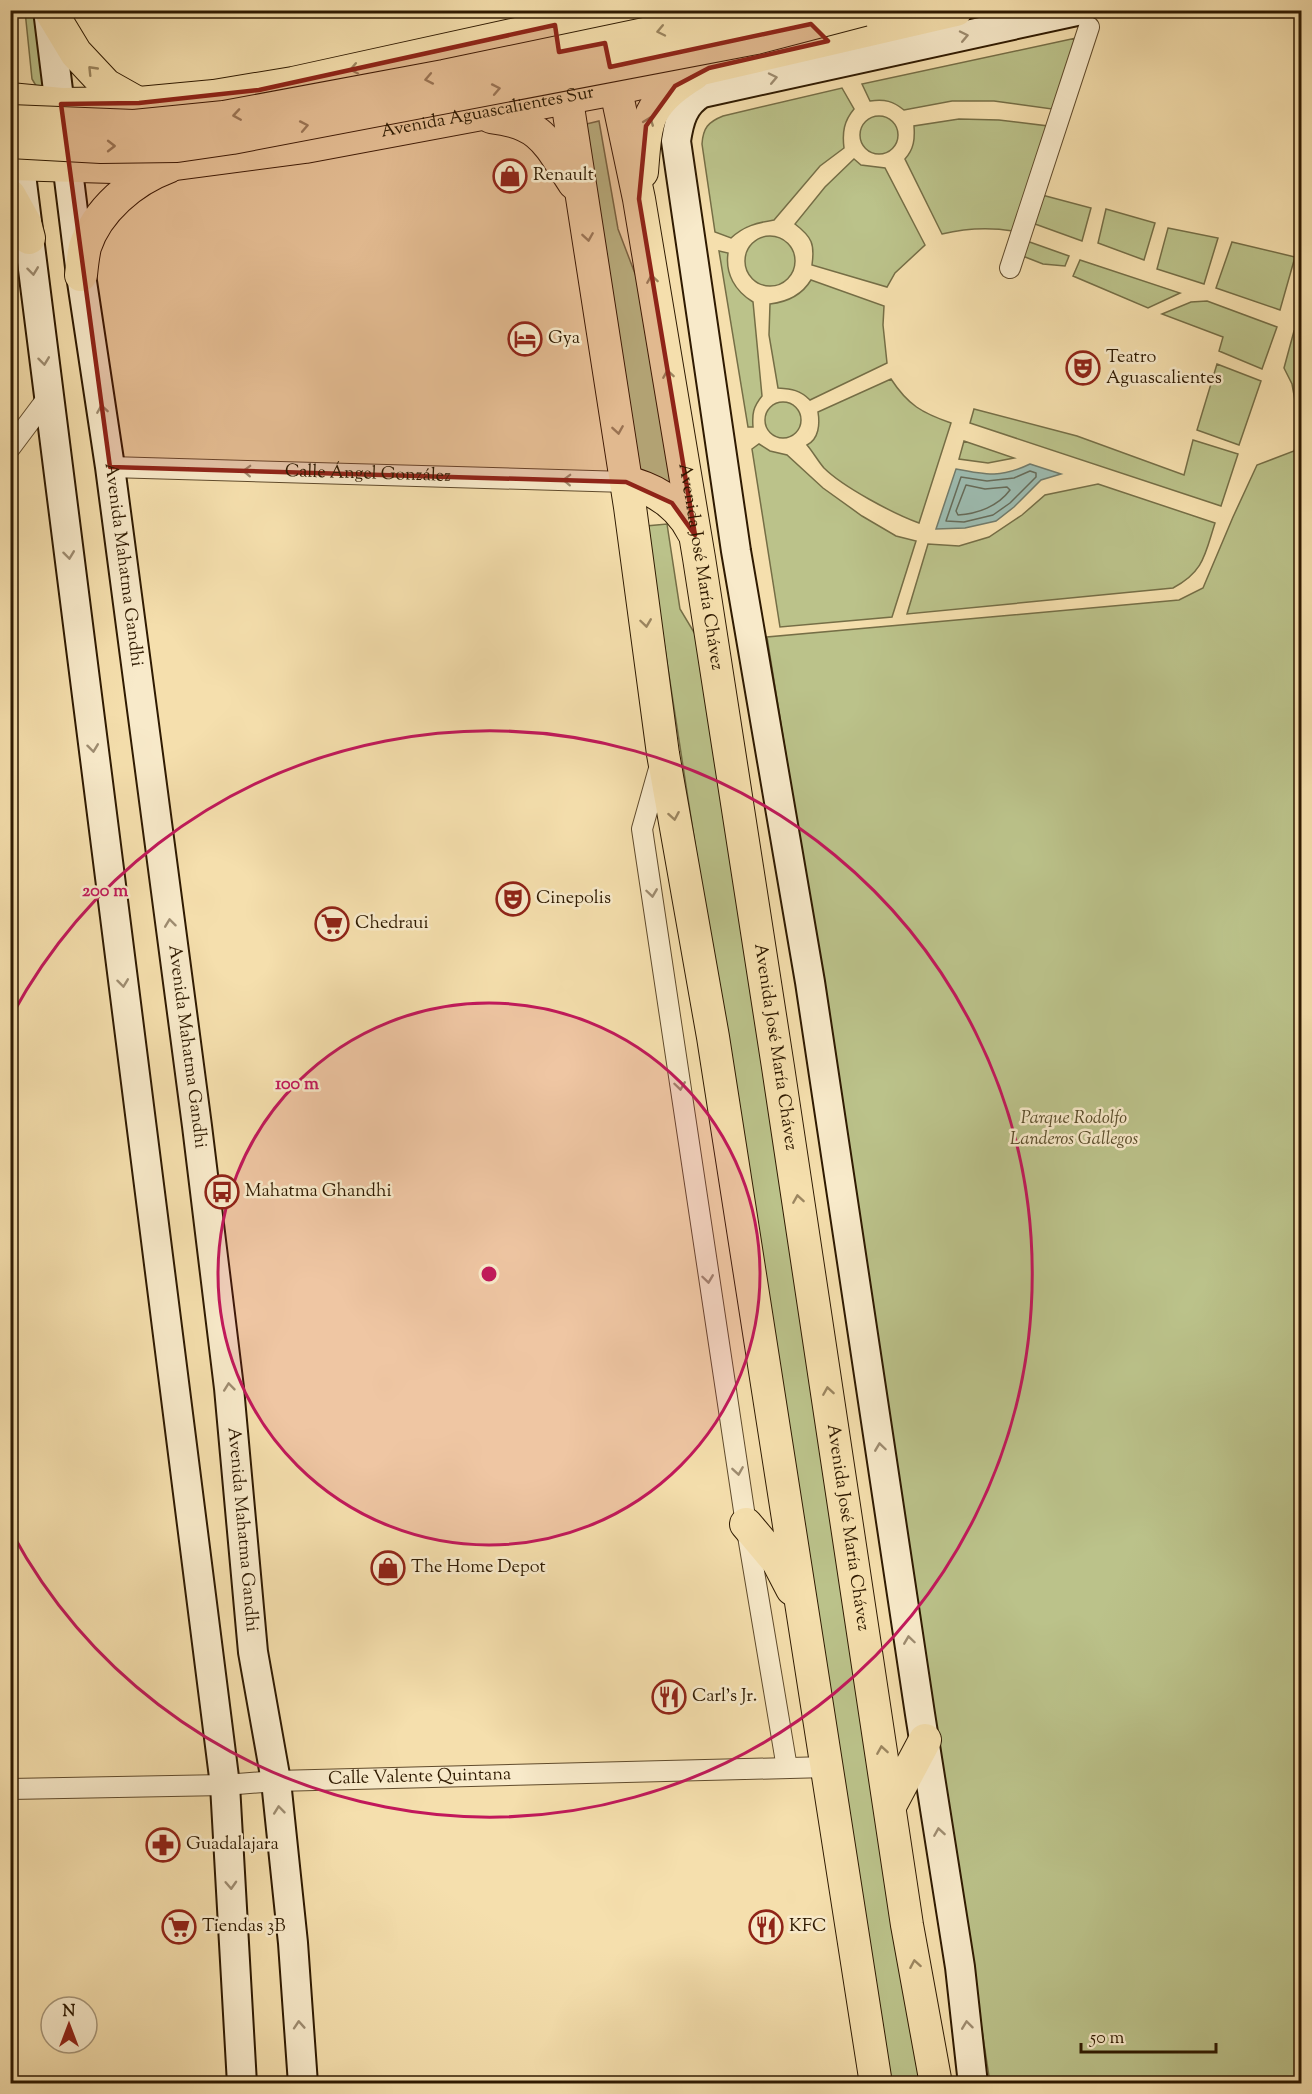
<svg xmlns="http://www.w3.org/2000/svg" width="1312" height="2094" font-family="'Sorts Mill Goudy',serif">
	<rect width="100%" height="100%" fill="#f5dfad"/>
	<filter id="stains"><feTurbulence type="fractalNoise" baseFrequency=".00333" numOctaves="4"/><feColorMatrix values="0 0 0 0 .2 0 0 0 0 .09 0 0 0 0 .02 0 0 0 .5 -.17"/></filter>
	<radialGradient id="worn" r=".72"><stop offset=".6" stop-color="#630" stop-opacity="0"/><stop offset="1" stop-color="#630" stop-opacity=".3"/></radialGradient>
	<path fill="#bbc28a" stroke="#756e46" stroke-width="1.5" d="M25,11H45L51,85L38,89L32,79Z
		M1076,38L1052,109L994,101H952L904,110C893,101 885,99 870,101L862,84Z
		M842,88L854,109C844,121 842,132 844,148L820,166L774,220C756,223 744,226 731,238L715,232L702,144C703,128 708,122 723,116Z
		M860 135a19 19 0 1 1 38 0a19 19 0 1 1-38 0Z
		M959,119L999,120L1048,126L1013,231C988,227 967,228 942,234L905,159C914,149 915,139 914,126Z
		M599,121L618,229L658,334L685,491L630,472L578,126Z
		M854,159L861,165L885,168L925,245L895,273L887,287L812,265C815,244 812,237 795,224L825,187Z
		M1042,195L1091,208L1082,241L1035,224Z
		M1106,209L1155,223L1144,260L1098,243Z
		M1168,228L1218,238L1204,284L1157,269Z
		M745 261a25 25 0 1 1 50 0a25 25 0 1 1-50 0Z
		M1024,240L1069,256L1065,266L1043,264L1020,255Z
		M1232,242L1295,257L1280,310L1216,288Z
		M719,251L728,253C725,274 735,291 753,302L762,396C753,407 752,414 753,427H748Z
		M1080,260L1180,293L1148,308L1073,276Z
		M811,280L884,306L883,325L887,363L810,400C800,390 792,389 778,388L769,335L770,304C787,302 802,295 811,280Z
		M1207,301L1277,327L1262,369L1219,351L1223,337L1162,314L1191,302Z
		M1294,331L1301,334V2083H990L822,979L767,637L1179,600L1203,588L1233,517L1257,465L1294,451L1301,433L1292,384L1284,368Z
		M1217,364L1261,381L1239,445L1197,430Z
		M891,379C908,405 922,413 951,423L919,523C894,514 843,487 824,468C818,461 813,452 807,445C819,439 820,424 818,412Z
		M765 420a18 18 0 1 1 36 0a18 18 0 1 1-36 0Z
		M974,409L1077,436L1184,475L1193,440L1238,454L1221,506L970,423Z
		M964,441L1014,458L988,463L959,459Z
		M759,444L770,451L787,455L823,488L862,516L896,536L916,541L892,617L780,627L752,449Z
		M1098,484L1215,523C1205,554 1204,572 1173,588L907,614L928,544L959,546L989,537L1022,515L1045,495Z
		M667,524L680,609L710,659L930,2083H884L833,1739L646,526Z"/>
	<path fill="#9dbcb1" stroke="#717b6b" stroke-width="1.5" d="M1030,464L1061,474L1041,480L1014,507L996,521L965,528L936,529L956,469C987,475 1001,478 1030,464Z"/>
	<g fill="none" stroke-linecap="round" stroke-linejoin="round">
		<path stroke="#666b59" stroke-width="1.5" d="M1030,471L1036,473V477L1010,503L993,515L964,522L946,521L961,477L987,481L1014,478Z
			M966,485L985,489L1007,487L1010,490C998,506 978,514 958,515L956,511Z"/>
		<g stroke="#604b2c" stroke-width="22">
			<g id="street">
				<path d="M1010,268L1089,27"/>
				<path d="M10,448L49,396"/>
				<path id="s1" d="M110,467L626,482"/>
				<path d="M660,765L642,829L746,1524L787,1768"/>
				<path id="s2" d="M10,1789L225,1785L276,1781L827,1767"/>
			</g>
		</g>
		<g stroke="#2f1a01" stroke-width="32">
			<g id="secondary">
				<path id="s3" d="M48,10L81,275L110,467L197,1126L229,1388L253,1652L276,1781L293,1943L303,2084"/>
				<path d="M17,143L225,1785L242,2084"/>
				<path d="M973,2084L960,1967L920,1714L810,982L736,551L676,141C679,121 683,104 702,93L1081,10"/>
			</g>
		</g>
		<g stroke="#2f1a01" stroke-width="34">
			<g id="primary">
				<path d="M50,10L76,53L106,85L138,103"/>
				<path d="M553,10L630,507L663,754L713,1037L876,2084"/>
				<path id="s4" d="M599,10L639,199L699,558L778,1067L907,1925L936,2084"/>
				<path d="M10,99L61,104L139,103L214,96L293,83L626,10"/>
				<path d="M491,117C543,123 548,144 574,183"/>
				<path id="s5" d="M10,164L113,167L176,164L305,147L615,89L956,10"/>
				<path d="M642,172C646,120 646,103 694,74"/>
				<path d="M10,196L25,223L29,238"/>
				<path d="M81,275C82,265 83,256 85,247C97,210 133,180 168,167"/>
				<path d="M626,482C656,489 679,504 693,532"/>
				<path d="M746,1524L778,1562L792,1589"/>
				<path d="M890,1806L925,1740"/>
			</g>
		</g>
		<use href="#street" stroke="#f8eaca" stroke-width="20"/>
		<use href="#secondary" stroke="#f8eaca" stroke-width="28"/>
		<use href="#primary" stroke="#f5dfad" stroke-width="32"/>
		<g stroke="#2f1a01" stroke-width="34" stroke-linecap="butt">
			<path id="primary-bridge" d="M10,121L134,126L224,117L444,76L759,10
				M10,142L101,147L177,146L232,138L756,38L863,10"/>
		</g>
		<use href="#primary-bridge" stroke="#f5dfad" stroke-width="32"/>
	</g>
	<defs><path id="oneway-chevron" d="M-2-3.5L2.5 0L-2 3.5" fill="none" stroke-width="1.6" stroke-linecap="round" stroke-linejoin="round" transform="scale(1.5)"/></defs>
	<g stroke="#9c8660">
		<use href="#oneway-chevron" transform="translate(661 31) rotate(168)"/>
		<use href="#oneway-chevron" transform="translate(354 69) rotate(168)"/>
		<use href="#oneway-chevron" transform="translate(92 70) rotate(-134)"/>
		<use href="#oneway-chevron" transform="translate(429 79) rotate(169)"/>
		<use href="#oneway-chevron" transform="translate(496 89) rotate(-11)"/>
		<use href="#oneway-chevron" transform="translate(237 115) rotate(171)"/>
		<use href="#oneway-chevron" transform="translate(649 121) rotate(-69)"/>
		<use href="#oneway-chevron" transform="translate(304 126) rotate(-11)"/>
		<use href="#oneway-chevron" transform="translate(111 146)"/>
		<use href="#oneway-chevron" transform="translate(588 237) rotate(81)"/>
		<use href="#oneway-chevron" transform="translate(652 279) rotate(-99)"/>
		<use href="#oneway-chevron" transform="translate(668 374) rotate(-99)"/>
		<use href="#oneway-chevron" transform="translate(618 430) rotate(81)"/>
		<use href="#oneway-chevron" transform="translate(646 623) rotate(82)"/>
		<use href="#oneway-chevron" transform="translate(674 816) rotate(80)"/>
		<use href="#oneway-chevron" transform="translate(798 1199) rotate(-99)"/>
		<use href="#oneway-chevron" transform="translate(828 1391) rotate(-99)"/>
		<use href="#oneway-chevron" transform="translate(882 1750) rotate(-99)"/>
		<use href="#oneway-chevron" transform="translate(915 1964) rotate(-100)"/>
	</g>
	<g stroke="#9e8c70">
		<use href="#oneway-chevron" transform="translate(964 36) rotate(-12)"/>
		<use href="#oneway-chevron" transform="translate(773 78) rotate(-12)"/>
		<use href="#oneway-chevron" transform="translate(33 271) rotate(83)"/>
		<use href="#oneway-chevron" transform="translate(44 361) rotate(83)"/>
		<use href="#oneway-chevron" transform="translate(102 409) rotate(-99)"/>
		<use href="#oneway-chevron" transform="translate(247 471) rotate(-178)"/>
		<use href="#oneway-chevron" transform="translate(567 480) rotate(-178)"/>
		<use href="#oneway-chevron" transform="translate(69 555) rotate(83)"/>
		<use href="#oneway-chevron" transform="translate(93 748) rotate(83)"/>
		<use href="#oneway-chevron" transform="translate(652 893) rotate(82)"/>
		<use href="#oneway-chevron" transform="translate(170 923) rotate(-97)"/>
		<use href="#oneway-chevron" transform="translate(123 983) rotate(83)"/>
		<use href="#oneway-chevron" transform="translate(680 1086) rotate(82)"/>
		<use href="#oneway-chevron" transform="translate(708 1279) rotate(82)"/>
		<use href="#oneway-chevron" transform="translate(229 1387) rotate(-96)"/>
		<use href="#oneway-chevron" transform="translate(880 1447) rotate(-98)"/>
		<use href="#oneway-chevron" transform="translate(738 1471) rotate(81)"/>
		<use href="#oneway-chevron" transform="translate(909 1640) rotate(-98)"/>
		<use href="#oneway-chevron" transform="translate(279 1810) rotate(-96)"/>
		<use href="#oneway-chevron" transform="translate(939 1832) rotate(-99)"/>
		<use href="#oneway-chevron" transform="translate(231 1885) rotate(87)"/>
		<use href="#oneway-chevron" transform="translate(299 2025) rotate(-94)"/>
		<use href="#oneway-chevron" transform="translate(967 2025) rotate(-97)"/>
	</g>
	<path fill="#8f2418" fill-opacity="0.2" stroke="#8f2418" stroke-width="4.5" stroke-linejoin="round" d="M811,24L828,41L709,68L675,86L646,126L639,199L695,535L672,503L626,482L110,467L61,104L139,103L259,90L555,25L559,52L605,43L610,67Z"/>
	<circle cx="489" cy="1274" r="271" fill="#c2185b" fill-opacity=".12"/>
	<g fill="none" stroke="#c2185b" stroke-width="3">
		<circle cx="489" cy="1274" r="271"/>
		<path d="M12 1015A543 543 0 1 1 12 1533"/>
	</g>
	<defs>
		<g id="shop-ring" transform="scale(1.725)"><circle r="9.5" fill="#f8eaca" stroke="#8f2418" stroke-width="1.5"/><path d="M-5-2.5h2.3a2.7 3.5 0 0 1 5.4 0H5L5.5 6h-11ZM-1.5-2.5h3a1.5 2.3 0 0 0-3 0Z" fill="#8f2418"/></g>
		<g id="hotel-ring" transform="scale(1.725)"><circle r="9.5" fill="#f8eaca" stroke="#8f2418" stroke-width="1.5"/><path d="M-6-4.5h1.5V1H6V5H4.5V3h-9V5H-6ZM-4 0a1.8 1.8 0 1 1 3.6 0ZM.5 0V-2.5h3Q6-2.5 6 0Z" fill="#8f2418"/></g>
		<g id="theatre-ring" transform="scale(1.725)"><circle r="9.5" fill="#f8eaca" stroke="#8f2418" stroke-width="1.5"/><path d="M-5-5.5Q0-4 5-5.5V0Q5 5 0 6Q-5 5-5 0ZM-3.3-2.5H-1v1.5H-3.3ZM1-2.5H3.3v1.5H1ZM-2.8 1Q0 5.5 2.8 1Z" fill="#8f2418"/></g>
		<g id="supermarket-ring" transform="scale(1.725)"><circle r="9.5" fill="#f8eaca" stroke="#8f2418" stroke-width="1.5"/><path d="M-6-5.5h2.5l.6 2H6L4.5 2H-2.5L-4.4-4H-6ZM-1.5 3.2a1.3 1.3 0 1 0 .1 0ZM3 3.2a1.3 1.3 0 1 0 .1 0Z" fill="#8f2418"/></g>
		<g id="bus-ring" transform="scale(1.725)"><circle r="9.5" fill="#f8eaca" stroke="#8f2418" stroke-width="1.5"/><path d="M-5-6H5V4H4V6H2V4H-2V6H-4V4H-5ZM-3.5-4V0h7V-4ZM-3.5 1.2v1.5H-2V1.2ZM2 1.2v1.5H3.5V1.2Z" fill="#8f2418"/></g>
		<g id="restaurant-ring" transform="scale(1.725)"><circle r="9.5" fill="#f8eaca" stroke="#8f2418" stroke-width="1.5"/><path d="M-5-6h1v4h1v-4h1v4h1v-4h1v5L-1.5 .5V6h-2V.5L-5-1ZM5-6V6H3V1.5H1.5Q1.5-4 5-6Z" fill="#8f2418"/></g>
		<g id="pharmacy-ring" transform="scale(1.725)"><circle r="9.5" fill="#f8eaca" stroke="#8f2418" stroke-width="1.5"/><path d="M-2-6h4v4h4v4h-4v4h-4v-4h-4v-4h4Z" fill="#8f2418"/></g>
	</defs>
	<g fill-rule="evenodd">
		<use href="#shop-ring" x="510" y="176"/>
		<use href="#hotel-ring" x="525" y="339"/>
		<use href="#theatre-ring" x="1083" y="368"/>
		<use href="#theatre-ring" x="513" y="899"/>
		<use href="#supermarket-ring" x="332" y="924"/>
		<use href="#bus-ring" x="222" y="1192"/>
		<use href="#shop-ring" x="388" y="1568"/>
		<use href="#restaurant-ring" x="669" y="1697"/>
		<use href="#pharmacy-ring" x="163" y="1845"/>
		<use href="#supermarket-ring" x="179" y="1927"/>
		<use href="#restaurant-ring" x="766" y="1927"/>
	</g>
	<g text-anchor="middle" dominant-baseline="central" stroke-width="5" stroke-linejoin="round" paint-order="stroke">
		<g font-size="18" fill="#2f1a01" stroke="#f8eaca">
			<text stroke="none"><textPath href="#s5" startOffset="482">Avenida Aguascalientes Sur</textPath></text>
			<text stroke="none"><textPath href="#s1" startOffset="258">Calle Ángel González</textPath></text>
			<text stroke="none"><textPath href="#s3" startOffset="560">Avenida Mahatma Gandhi</textPath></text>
			<text stroke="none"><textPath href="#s4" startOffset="566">Avenida José María Chávez</textPath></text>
			<text stroke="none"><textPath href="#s3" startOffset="1046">Avenida Mahatma Gandhi</textPath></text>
			<text stroke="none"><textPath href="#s4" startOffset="1052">Avenida José María Chávez</textPath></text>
			<text stroke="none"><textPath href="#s4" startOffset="1538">Avenida José María Chávez</textPath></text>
			<text stroke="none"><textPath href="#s3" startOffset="1532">Avenida Mahatma Gandhi</textPath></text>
			<text stroke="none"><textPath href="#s2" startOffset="410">Calle Valente Quintana</textPath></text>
		</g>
		<g font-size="18" fill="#2f1a01" stroke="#f8eaca" text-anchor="start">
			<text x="533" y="176">Renault</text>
			<text x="548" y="339">Gya</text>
			<text x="1106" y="358">Teatro<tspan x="1106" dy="21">Aguascalientes</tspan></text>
			<text x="536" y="899">Cinepolis</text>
			<text x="355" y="924">Chedraui</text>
			<text x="245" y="1192">Mahatma Ghandhi</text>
			<text x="411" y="1568">The Home Depot</text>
			<text x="692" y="1697">Carl's Jr.</text>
			<text x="186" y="1845">Guadalajara</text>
			<text x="202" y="1927">Tiendas 3B</text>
			<text x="789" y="1927">KFC</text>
		</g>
		<g font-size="18" font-style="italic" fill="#594c2a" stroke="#f8eaca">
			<text x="1074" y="1119">Parque Rodolfo<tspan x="1074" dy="21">Landeros Gallegos</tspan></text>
		</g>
	</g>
	<circle cx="489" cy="1274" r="9" fill="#c2185b" stroke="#f8eaca" stroke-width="3"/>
	<g font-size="18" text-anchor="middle" font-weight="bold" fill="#c2185b" stroke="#f8eaca" stroke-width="5" stroke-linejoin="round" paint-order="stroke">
		<text x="105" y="896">200 m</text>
		<text x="297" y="1089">100 m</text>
	</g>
	<rect width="1312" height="2094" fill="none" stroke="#f5dfad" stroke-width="36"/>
	<rect x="12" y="12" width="1288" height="2070" fill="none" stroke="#2f1a01" stroke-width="3"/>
	<rect x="18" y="18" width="1276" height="2058" fill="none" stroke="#2f1a01" stroke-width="1.5"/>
	<g transform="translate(69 2025)"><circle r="28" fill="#f8eaca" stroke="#a8977a" stroke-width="1.5"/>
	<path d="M0-4.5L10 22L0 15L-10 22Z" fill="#8f2418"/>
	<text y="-9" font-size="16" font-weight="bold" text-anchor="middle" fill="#2f1a01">N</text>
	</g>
	<path d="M1081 2043v9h135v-9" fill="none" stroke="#2f1a01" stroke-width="3"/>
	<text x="1090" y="2043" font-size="18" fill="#2f1a01" stroke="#f8eaca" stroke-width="4.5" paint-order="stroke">50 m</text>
	<rect width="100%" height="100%" filter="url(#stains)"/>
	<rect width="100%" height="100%" fill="url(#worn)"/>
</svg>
